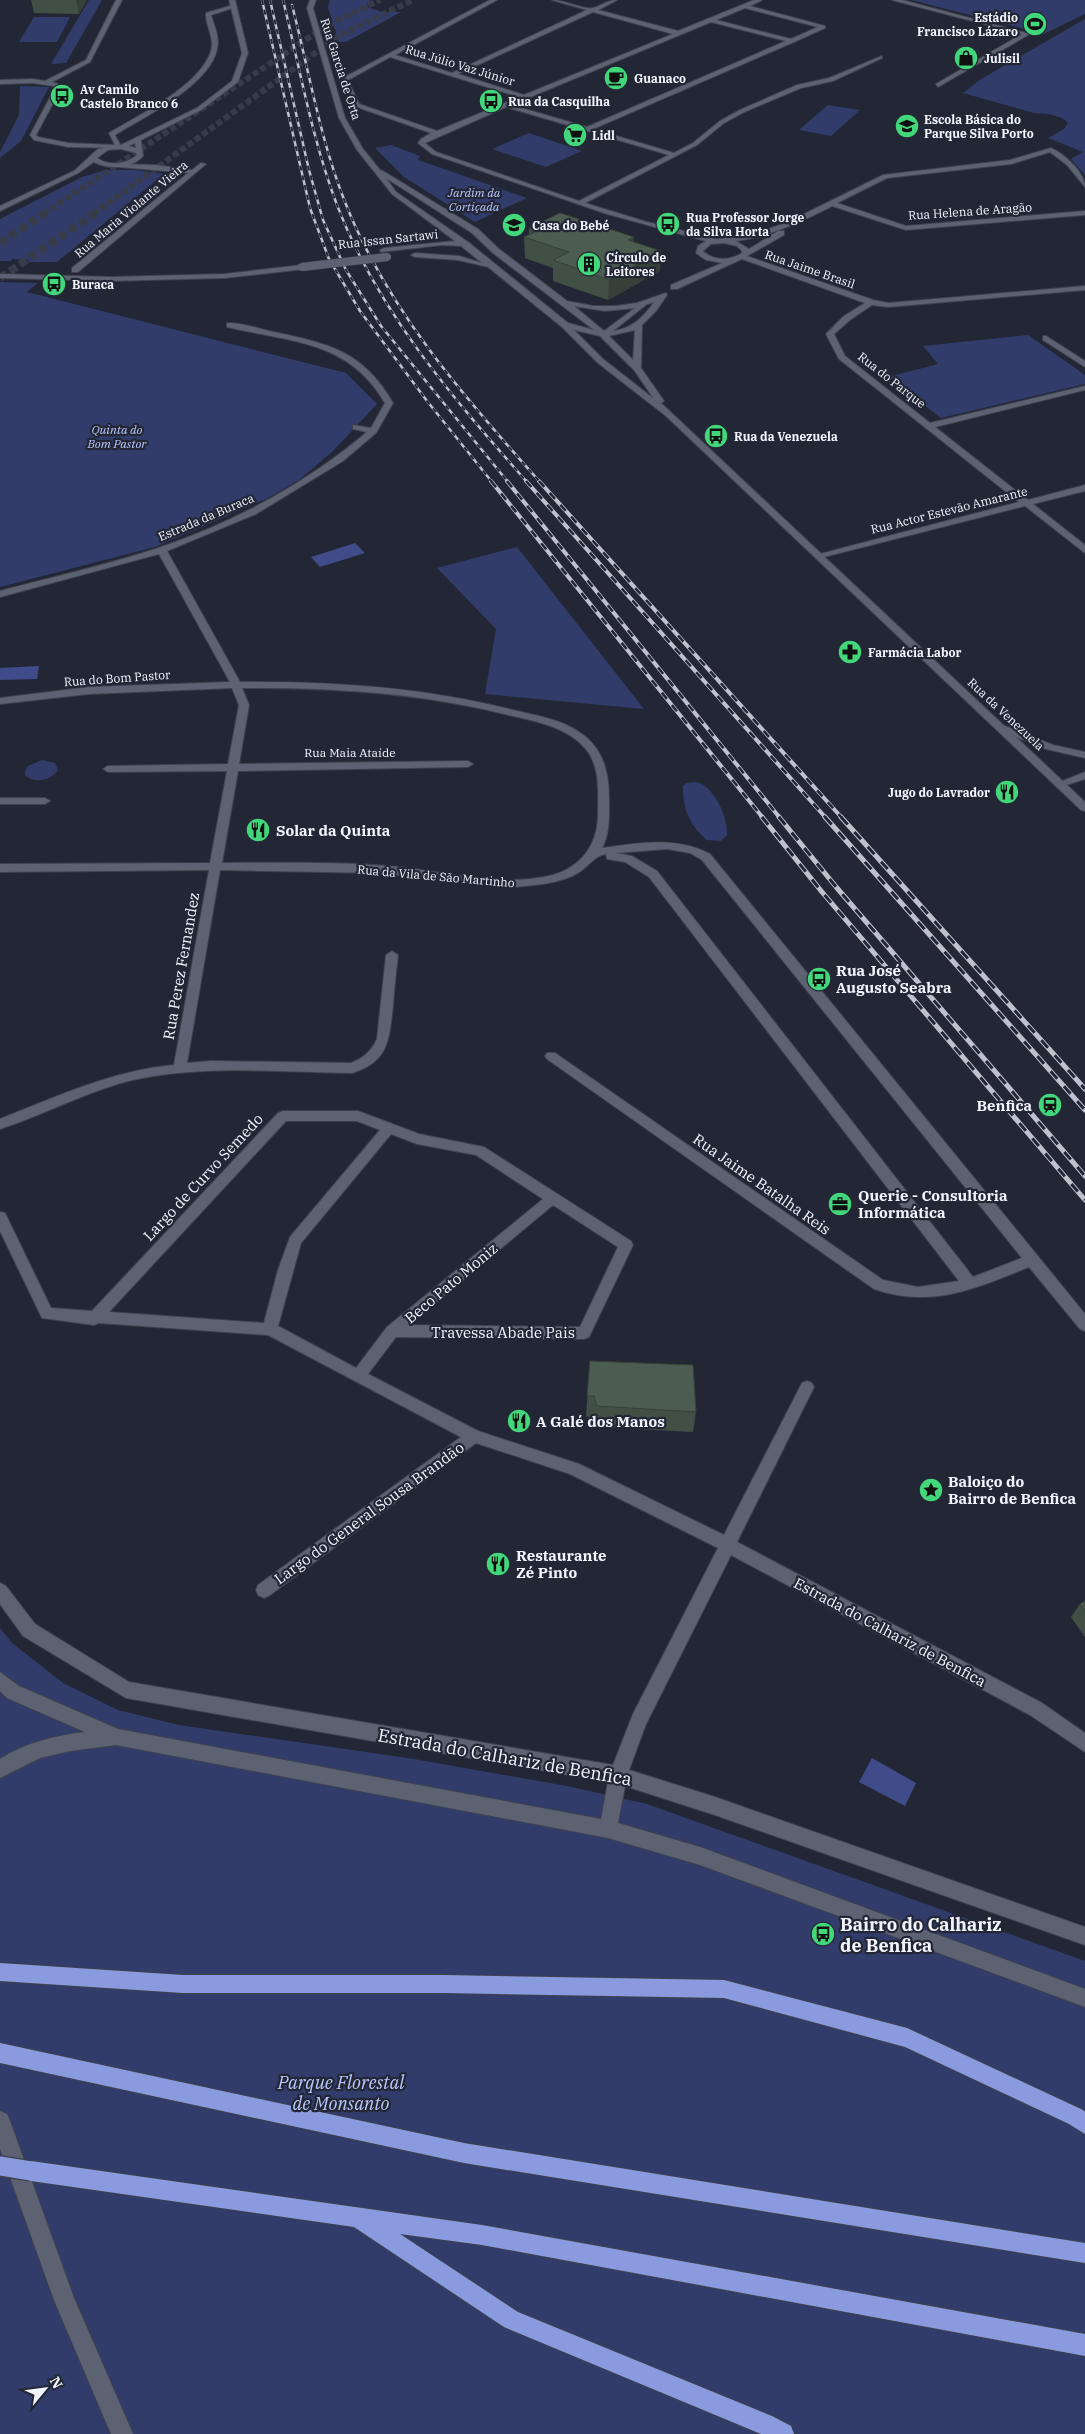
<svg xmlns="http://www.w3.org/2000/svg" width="1085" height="2434" font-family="'IBM Plex Serif',serif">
	<rect width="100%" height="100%" fill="#232735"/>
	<path fill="#313c6a" d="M89,0H102L66,63L51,64Z
		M330,0H372L367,3L369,8L383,12H401L346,42H339L328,8Z
		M911,0H1085V14L1044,34Z
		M34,17H70L57,42H19Z
		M1085,19V175L1071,159L1083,152L1048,138L1064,129L1068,123L1062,118L1049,114L1034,113L963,93L981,79Z
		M20,86L49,87L21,141L0,158V152L19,115Z
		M828,105L860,110L831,136L799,130Z
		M529,133L582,151L546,167L492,149Z
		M391,145L420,156L418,160L527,198L475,222L404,177L375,148Z
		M106,170H135L164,174L57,262H27L29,260L12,259L11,261H0V219L82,177Z
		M0,282L38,283L27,292L346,373L377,404L333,451L300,479L266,499L155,547L0,587Z
		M1028,335L1085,375V384L941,418L888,377L938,364L923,346Z
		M517,547L644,709L485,694L496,629L437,568Z
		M42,760L55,763L58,770C50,781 35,784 25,775V771L28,766Z
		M697,782C715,788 728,817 727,835L721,841L707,840C690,826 682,808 683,786L686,783Z
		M0,1628L12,1643L63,1683L118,1710L179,1725L414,1759L567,1786L647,1804L1085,1961V2434H0Z"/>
	<path fill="#3f4c89" d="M355,543L365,553L320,567L311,557Z
		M39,666L37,679L0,680V668Z
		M872,1758L916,1783L905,1806L859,1782Z"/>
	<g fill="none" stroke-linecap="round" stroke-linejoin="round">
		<path stroke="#383c49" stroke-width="6" stroke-dasharray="6 3" stroke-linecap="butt" d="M43,214L328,25L380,0
			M93,214L340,35L413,0"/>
		<path stroke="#383c49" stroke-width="8" stroke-dasharray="8 4" stroke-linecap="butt" d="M0,243L45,213
			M0,278L95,213"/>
		<g stroke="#3f424e" stroke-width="2">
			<path id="minor" d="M116,0H122L90,62L52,82L58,84L60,90L36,135L38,137L68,143L115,145L109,133C139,115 200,86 211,51C215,38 205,25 206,13L233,5L236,7L211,15C214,25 220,38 217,49C210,85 144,117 115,135L122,148L68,147L34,140L30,135L54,90L53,86L33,83L0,84V80L33,79L45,81L86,60Z
				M490,0H497L395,55L452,73L587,10L552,0C564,0 584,10 593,8C602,6 607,0 617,0L598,10L678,31L754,0H762L750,6L825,26V28L794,42L593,129L674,153L693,143L720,121L740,110L797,85L829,78L882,56V58L833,81L801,88L744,112L724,123L697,145L585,203L647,222L717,239L750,235L786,223L883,175L1010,160L1051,148C1064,154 1085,172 1085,187L1067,165L1050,152L1011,164L887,178L837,203L906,226L1085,211V215L906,230L832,206C801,222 771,236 736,241L749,249L778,231H784V235L747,256L873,300L888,303L1085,286V290L888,307L872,305L850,320L834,334L845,356L930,423L1085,386V390L935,427L1028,500L1085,485V491L1033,504L1085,545V553L1025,506L816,559V555L1019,502L839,359L826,334L844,316L865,303L742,259L677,289H671V285L722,263L706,260L696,253L698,246L706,241L607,214L432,154L418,143L421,139L431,133L354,106L343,78ZM745,8L818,27L791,39L716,20ZM593,12L673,34L524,95L458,74ZM711,22L786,41L587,127L511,105ZM390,57L519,97L437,131L359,104L348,80ZM506,107L669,155L579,201L436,152L425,143ZM724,243L737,246L742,251V253C730,261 713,261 703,251L711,244Z
				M892,0H902L1030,34L938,87L936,84L1022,34Z
				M201,163L206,164L78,272H72V268L188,173L119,167L117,164L155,165L192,170Z
				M227,323C240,322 256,328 269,331C326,343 362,349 393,403L376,433L343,461L256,514L167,551L240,682C332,681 423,687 513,710C538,716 567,720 587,738C605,754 609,776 609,800C609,816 610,833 602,848C640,843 675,836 710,854L1085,1314V1331L1080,1329L1029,1267C976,1288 932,1309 874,1289L547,1059L545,1056L547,1053H555L883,1280L918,1287L959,1281L649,877L625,862L607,859L606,854C594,856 589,866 578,873C558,884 536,885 514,887L377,873L220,870L187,1063L211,1061L351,1063C363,1058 371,1052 377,1039L386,955L392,951L398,955C396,972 394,989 393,1006C389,1039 389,1062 352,1073C287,1072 219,1066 154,1076C101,1083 50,1113 0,1129V1119C56,1097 114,1070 174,1065L209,870L0,872V864L210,863L227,771L108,772L103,769L108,766L228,764L239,705L232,688L89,694L0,704V698L89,687L230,682L159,554L0,597V591C52,577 107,565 158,548C233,523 307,483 367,432L353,429V425L371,428L385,403C349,340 290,342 227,327ZM242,688C333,687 422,693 509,715C535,721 567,727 585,748C601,766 598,794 598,817C597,845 581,867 553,875C503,888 448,872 398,867C340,861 280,863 222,863L238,771L468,767L473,764L468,761L239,764L249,705ZM667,849L690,853L702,860L1022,1258L973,1277L657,871L632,856L616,853Z
				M1046,336L1085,361V367L1043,340V336Z
				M1000,724L1053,745L1085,752V758L1046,749L996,729V725Z
				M1085,772V779L1060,787L1055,784Z
				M0,798H45L50,801L45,804H0Z
				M283,1111H358L419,1134L484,1147L631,1241L633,1245L589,1337L584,1339L396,1337L368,1374L478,1431L579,1464L724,1535L802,1383L807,1381L812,1383L814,1387L737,1542L1042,1703L1085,1733V1752L1030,1715L731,1555L646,1724L629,1770L715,1797L1085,1927V1945L715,1815L625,1786L618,1823L700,1847L1085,1989V2007L700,1865L608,1838L116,1745L70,1751L40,1758L0,1778V1759C26,1742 55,1736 85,1732L7,1698L0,1691V1672L19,1686L118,1729L601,1819L608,1782L126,1698L23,1636L0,1604V1583L6,1586L35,1624L129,1682L613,1765L633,1714L718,1548L570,1474L476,1443L270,1595L264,1598L258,1595L256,1590L258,1585L461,1437L268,1335L99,1323L94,1325L42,1318L0,1231V1212L5,1213L51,1308L92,1311L278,1113ZM286,1121H357L380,1130L290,1237L278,1270L264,1323L109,1312ZM391,1134L417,1144L476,1155L543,1199L387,1327L356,1368L278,1326L301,1243ZM553,1205L618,1247L580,1327L409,1325Z
				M0,2111L7,2114L10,2121L74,2298L133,2434H111L54,2300L0,2149Z"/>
		</g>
		<g stroke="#3f424e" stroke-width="2">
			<path id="tertiary" d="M229,0H235L248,53L238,82L201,110L141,140L143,156C131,169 109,170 94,162L78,173L0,211V206L74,171L98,149L121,145L197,108L232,81L242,53ZM135,143L136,148L129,146ZM108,150L121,149L136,153L137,155C125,165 109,166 97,158Z
				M310,0H316L313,8L345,118L363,149L380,170L383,171L478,229L499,249L567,301L593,306H616L637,303L666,293L667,295L656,311L642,325L641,368L664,401L661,403L1085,802V811L1081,810L666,416L598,363L562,327L488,267L458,260L415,257L411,255L415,253L459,256L482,263L461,246L442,245L381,252L380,250L384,248L455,241L392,194L357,150L339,118L307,8ZM386,178L472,233L493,253L594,330L568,323L468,242L396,192ZM654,302C644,317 631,329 613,331L647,304ZM574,306L605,311L635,308L604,331ZM574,330L600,336L634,370L654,399L603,359ZM635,330L633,360L609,336Z
				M302,265L306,267L305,269L225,278L111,281L0,278V274L111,277L225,274Z"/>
		</g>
		<g stroke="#3f424e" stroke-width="2">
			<path id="trunk" d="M0,1963L183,1975H444L724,1980L907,2028L1083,2110L1085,2112V2134L1069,2124L905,2047L724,1998L444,1993H183L0,1981Z
				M0,2043L464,2143L1085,2243V2263L464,2163L0,2063Z
				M31,2161L482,2225L1085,2334V2356L482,2245L400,2234L518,2312L772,2416L791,2426L794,2434H761L504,2327L354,2227L31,2181L24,2178L21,2171L24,2164Z"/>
		</g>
		<use href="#minor" fill="#5d6272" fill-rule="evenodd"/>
		<use href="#tertiary" fill="#5d6272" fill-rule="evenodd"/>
		<use href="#trunk" fill="#899bde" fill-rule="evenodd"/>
		<g stroke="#bfc2cd" stroke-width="2.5">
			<path id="rail-far2" d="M262,0L310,208L329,259L360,311L427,401L492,482
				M270,0L309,170L323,220L346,270L381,326L508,482
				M283,0C300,69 312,139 337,205C378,312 453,398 527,482
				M292,5C309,71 320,139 345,202C387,309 464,397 540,482"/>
		</g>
		<g stroke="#bfc2cd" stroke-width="4">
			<path id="rail-far1" d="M491,481L763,818
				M507,481L780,818
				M526,481L826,818
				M539,481L842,818"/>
		</g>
		<g stroke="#bfc2cd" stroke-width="5">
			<path id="rail" d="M762,817L822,892L1085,1200
				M779,817L837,888L1085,1176
				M825,817L1085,1110
				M841,817L1085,1089"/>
		</g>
		<use href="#rail-far2" stroke="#232735" stroke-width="2" stroke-dasharray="5" stroke-linecap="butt"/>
		<use href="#rail-far1" stroke="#232735" stroke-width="2.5" stroke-dasharray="8" stroke-linecap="butt"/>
		<use href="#rail" stroke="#232735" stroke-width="3" stroke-dasharray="10" stroke-linecap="butt"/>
		<g stroke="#3f424e" stroke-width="9" stroke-linecap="butt">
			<path id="tertiary-bridge" d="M302,267L387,257"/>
		</g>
		<g stroke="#3f424e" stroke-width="22" stroke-linecap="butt">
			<path id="trunk-bridge" d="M0,2166L31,2171"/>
		</g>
		<use href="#tertiary-bridge" stroke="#5d6272" stroke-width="8"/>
		<use href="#trunk-bridge" stroke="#899bde" stroke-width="19"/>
	</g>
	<path fill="#424f45" d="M31,0H87L79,14L34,13Z
		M529,228L634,237L633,242L660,271L608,300L553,281V268L525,258L524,237L529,235Z
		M590,1361L696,1412L693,1432L596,1427L593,1416L586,1417Z
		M1085,1601V1637L1071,1617L1080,1604Z"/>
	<path fill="#364038" d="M76,0H87L79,14Z
		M634,237L633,257L628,240Z
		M661,251L660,271L608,300L609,280Z"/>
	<path fill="#4d5c50" stroke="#364038" d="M560,213L634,237L628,240L661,251L609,280L553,260L569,252L524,237L537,231L529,228Z
		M590,1361L693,1365L696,1412L597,1406L594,1396H587Z
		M1085,1601V1611L1080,1604Z"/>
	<defs>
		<g id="stadium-disc" transform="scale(1.25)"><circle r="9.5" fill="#42d77b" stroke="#232735"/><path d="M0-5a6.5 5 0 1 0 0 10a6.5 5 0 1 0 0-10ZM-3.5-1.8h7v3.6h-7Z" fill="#111"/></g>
		<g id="shop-disc" transform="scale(1.25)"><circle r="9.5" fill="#42d77b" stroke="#232735"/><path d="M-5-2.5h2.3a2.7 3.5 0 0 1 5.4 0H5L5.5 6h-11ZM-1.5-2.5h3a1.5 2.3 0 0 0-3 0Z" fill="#111"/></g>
		<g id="cafe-disc" transform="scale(1.25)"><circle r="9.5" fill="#42d77b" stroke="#232735"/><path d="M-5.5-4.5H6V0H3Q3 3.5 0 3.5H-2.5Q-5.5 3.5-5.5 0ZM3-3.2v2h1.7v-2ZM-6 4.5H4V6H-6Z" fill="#111"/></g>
		<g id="bus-disc" transform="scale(1.25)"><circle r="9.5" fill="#42d77b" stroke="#232735"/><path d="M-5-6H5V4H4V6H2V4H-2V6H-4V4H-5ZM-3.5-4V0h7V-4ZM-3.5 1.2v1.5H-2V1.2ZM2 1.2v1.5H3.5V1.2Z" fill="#111"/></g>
		<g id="school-disc" transform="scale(1.25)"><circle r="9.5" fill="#42d77b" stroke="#232735"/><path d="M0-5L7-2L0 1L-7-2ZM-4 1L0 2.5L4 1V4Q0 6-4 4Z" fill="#111"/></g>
		<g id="supermarket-disc" transform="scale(1.25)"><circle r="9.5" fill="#42d77b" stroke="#232735"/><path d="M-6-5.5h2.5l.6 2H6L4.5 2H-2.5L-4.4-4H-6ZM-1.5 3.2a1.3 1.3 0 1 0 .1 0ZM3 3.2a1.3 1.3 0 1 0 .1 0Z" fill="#111"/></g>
		<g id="building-disc" transform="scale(1.25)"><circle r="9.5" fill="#42d77b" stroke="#232735"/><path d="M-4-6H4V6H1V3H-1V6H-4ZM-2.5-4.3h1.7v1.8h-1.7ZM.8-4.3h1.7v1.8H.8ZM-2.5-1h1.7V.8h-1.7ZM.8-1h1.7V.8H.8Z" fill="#111"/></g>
		<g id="pharmacy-disc" transform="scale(1.25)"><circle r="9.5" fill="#42d77b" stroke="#232735"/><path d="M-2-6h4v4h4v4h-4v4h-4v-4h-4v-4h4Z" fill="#111"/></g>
		<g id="restaurant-disc" transform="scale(1.25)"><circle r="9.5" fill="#42d77b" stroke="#232735"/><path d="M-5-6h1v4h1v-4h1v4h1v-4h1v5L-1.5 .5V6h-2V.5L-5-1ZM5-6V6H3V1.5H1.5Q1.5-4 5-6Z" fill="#111"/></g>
		<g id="station-disc" transform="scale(1.25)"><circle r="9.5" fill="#42d77b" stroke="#232735"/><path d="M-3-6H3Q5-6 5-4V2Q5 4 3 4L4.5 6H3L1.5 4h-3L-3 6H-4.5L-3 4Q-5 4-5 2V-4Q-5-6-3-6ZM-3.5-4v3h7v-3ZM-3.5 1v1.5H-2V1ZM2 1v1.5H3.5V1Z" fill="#111"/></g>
		<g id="office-disc" transform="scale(1.25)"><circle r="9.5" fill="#42d77b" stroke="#232735"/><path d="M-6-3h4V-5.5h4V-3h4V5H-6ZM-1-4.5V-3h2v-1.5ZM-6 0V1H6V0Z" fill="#111"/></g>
		<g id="sight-disc" transform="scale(1.25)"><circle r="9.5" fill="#42d77b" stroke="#232735"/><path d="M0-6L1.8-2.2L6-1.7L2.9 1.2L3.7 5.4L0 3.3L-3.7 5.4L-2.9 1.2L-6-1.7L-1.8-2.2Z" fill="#111"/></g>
	</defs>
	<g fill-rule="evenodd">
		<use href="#stadium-disc" x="1035" y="24"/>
		<use href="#shop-disc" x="966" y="58"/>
		<use href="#cafe-disc" x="616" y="78"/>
		<use href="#bus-disc" x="62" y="96"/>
		<use href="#bus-disc" x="491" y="101"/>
		<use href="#school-disc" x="907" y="126"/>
		<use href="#supermarket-disc" x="575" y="135"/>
		<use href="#bus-disc" x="668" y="224"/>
		<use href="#school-disc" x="514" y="225"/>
		<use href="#building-disc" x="589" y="264"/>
		<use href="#bus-disc" x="54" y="284"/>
		<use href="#bus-disc" x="716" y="436"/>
		<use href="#pharmacy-disc" x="850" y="652"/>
		<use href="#restaurant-disc" x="1007" y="792"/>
		<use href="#restaurant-disc" x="258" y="830"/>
		<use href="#bus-disc" x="819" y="979"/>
		<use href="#station-disc" x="1050" y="1105"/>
		<use href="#office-disc" x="840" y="1204"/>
		<use href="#restaurant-disc" x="519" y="1421"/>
		<use href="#sight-disc" x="931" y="1490"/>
		<use href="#restaurant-disc" x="498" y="1564"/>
		<use href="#bus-disc" x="823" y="1934"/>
	</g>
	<g text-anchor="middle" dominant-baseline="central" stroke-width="4.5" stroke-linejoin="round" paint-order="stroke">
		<g font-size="12" font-weight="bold" fill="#f2f5fe" stroke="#232735" text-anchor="start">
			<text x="1018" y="17" text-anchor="end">Estádio<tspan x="1018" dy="14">Francisco Lázaro</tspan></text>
			<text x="984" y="58">Julisil</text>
			<text x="634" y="78">Guanaco</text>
			<text x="80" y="89">Av Camilo<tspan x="80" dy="14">Castelo Branco 6</tspan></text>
			<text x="508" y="101">Rua da Casquilha</text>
			<text x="924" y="119">Escola Básica do<tspan x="924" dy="14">Parque Silva Porto</tspan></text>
			<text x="592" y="135">Lidl</text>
			<text x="686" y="217">Rua Professor Jorge<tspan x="686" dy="14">da Silva Horta</tspan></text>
			<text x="532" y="225">Casa do Bebé</text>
			<text x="606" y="257">Círculo de<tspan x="606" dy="14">Leitores</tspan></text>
			<text x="72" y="284">Buraca</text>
			<text x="734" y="436">Rua da Venezuela</text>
			<text x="868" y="652">Farmácia Labor</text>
			<text x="990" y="792" text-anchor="end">Jugo do Lavrador</text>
		</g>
		<g font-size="12" fill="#f2f5fe" stroke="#232735">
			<text transform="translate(460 65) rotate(17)">Rua Júlio Vaz Júnior</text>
			<text transform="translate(341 69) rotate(72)">Rua Garcia de Orta</text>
			<text transform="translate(131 209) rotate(-40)">Rua Maria Violante Vieira</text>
			<text transform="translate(970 211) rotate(-4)">Rua Helena de Aragão</text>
			<text transform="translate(388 239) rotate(-6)">Rua Issan Sartawi</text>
			<text transform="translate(810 269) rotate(19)">Rua Jaime Brasil</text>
			<text transform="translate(892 380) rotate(38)">Rua do Parque</text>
			<text transform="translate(949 510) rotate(-14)">Rua Actor Estevão Amarante</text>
			<text transform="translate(206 517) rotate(-23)">Estrada da Buraca</text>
			<text transform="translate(117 678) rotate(-4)">Rua do Bom Pastor</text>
			<text transform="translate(1006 714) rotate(43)">Rua da Venezuela</text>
			<text x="350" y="752">Rua Maia Ataíde</text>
			<text transform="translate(436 876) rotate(5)">Rua da Vila de São Martinho</text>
		</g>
		<g font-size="12" font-style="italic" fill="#b9c8ff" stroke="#232735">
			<text x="474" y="192">Jardim da<tspan x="474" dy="14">Cortiçada</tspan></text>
			<text x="117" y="429">Quinta do<tspan x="117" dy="14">Bom Pastor</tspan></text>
		</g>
		<g font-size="15" font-weight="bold" fill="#f2f5fe" stroke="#232735" text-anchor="start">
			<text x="276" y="830">Solar da Quinta</text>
			<text x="836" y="970">Rua José<tspan x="836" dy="17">Augusto Seabra</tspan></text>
			<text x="1032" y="1105" text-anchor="end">Benfica</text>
			<text x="858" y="1195">Querie - Consultoria<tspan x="858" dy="17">Informática</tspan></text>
			<text x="536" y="1421">A Galé dos Manos</text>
			<text x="948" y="1481">Baloiço do<tspan x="948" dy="17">Bairro de Benfica</tspan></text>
			<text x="516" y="1555">Restaurante<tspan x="516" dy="17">Zé Pinto</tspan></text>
		</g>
		<g font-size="15" fill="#f2f5fe" stroke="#232735">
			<text transform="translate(181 966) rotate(-80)">Rua Perez Fernandez</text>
			<text transform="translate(203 1177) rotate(-47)">Largo de Curvo Semedo</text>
			<text transform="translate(762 1184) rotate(35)">Rua Jaime Batalha Reis</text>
			<text transform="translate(451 1283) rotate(-40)">Beco Pato Moniz</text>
			<text x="503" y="1332">Travessa Abade Pais</text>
			<text transform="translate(369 1513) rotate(-36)">Largo do General Sousa Brandão</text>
			<text transform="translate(890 1632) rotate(28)">Estrada do Calhariz de Benfica</text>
		</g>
		<g font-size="18" fill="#f2f5fe" stroke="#232735">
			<text transform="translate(505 1757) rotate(10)">Estrada do Calhariz de Benfica</text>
		</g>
		<g font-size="18" font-weight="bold" fill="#f2f5fe" stroke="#232735" text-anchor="start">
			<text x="840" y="1924">Bairro do Calhariz<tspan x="840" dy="21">de Benfica</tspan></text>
		</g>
		<g font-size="18" font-style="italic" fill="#b9c8ff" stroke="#232735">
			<text x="341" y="2082">Parque Florestal<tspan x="341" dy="21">de Monsanto</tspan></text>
		</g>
	</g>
	<g transform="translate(45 2389) rotate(61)" stroke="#232735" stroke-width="4" paint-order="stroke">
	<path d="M0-4L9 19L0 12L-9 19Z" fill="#f2f5fe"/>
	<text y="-8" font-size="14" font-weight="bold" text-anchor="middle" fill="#f2f5fe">N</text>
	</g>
</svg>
